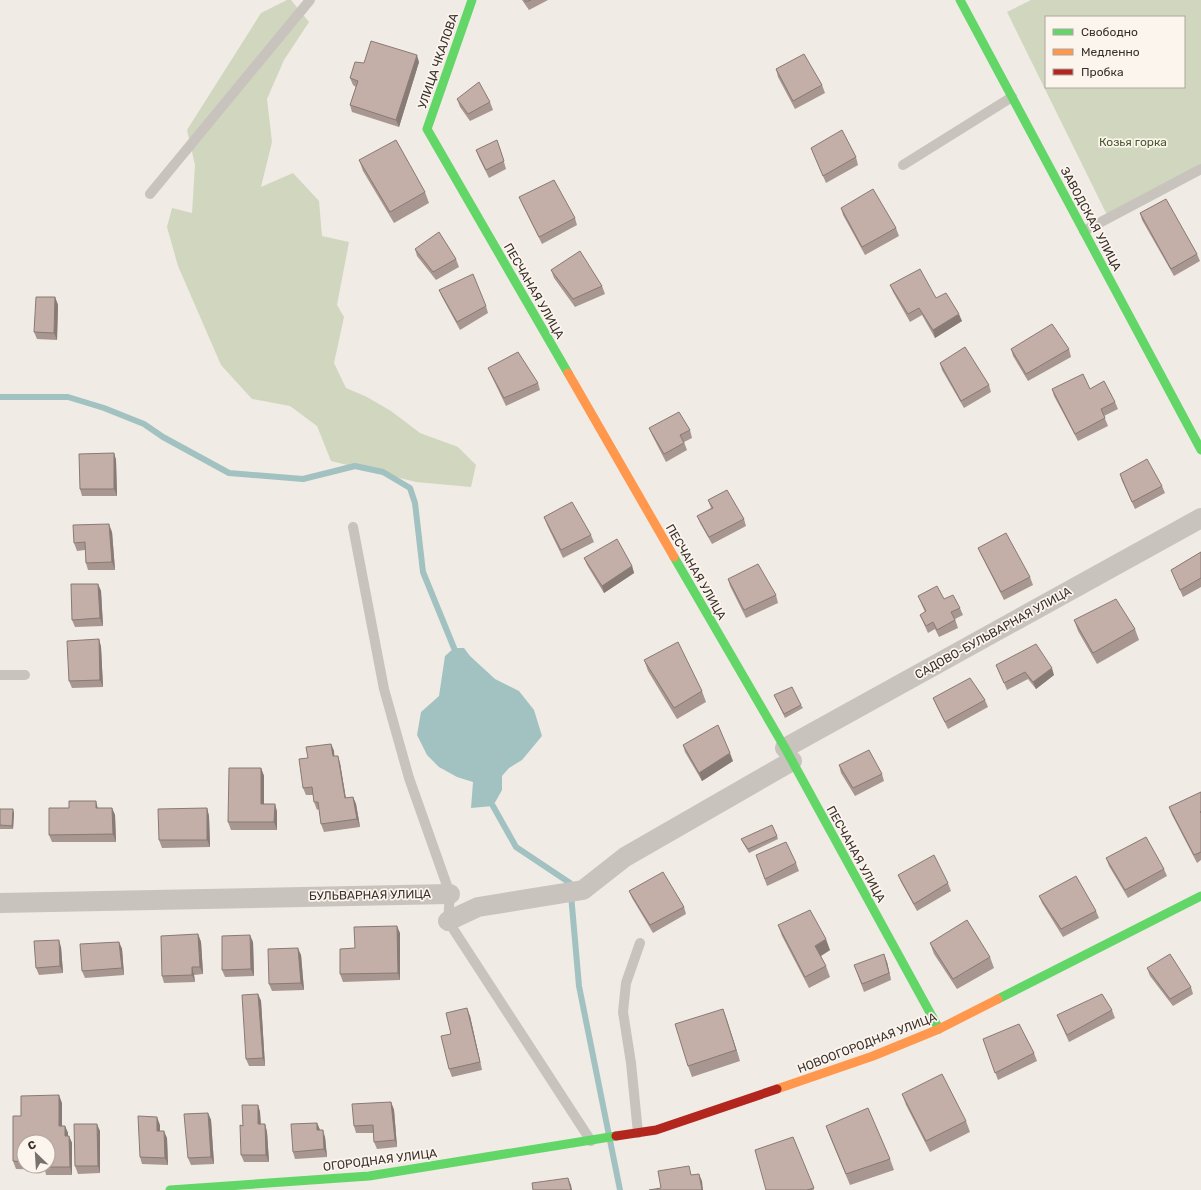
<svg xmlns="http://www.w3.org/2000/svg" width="1201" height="1190" font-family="Rubik,sans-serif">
	<rect width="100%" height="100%" fill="#f0ebe5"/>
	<path fill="#d1d6bf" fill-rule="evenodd" d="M287,0H291L309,22L284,60L267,99L272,142L261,187L293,173L319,201L322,236L349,242L337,305L344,317L334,363L346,388L367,397L391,411L420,433L458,447L476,465L471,487L416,482L331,461L317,426L290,406L252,399L221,365L178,266L167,227L172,208L192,213L195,165L187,130L261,13Z
		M1031,0H1201V169L1109,219L1007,12ZM1046,17H1184V87H1046Z"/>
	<path fill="#a1c2c1" d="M454,648H464L470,656L495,679L519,691L534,710L542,736L522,760L509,768L502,776V790L493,806L471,808L473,782L457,777L439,767L427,755L417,735L421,712L439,696L445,656Z"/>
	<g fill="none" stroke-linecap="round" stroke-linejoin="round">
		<path stroke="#a1c2c1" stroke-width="6" d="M0,397H68L104,408L144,424L163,437L229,473L303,479L355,466L383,472L410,488L415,503L423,572L454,648
			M493,806L516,847L570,883L579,986L620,1190"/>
		<path stroke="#c9c3be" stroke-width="10" d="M903,165L1012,97
			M150,194L310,0
			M1084,231L1201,169
			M353,527L384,689L409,778L450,894L448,921L591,1141
			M0,675H25
			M638,1133L631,1063L623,1012L626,983L640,943"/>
		<path stroke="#c9c3be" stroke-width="20" d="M785,748L1201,518
			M0,903L450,894
			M448,921L478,907L583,890L625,857L792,761"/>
		<path stroke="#63d668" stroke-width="9" d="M472,0L427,129L568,373
			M960,0L1201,450
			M674,557L785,748L939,1029
			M998,999L1201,896
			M170,1190L369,1176L616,1136"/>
		<path stroke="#ff974d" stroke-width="9" d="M568,373L674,557
			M777,1089L873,1056L939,1029L998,999"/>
		<path stroke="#b3261e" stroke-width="9" d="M616,1136L656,1130L777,1089"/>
	</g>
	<path fill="#a89690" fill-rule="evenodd" d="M522,0H548L529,10Z
		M419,62L399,127L352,112L350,105L356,87L353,85L350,78L364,63Z
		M776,69L822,85L825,93L795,109L778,77Z
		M457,99L490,102L493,110L470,121L460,107Z
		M500,148L506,169L489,178L479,158L476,150Z
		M811,148L856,157L858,165L826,183Z
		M359,160L425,192L429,203L394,223L363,171Z
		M519,197L575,218L577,225L542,244L522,204Z
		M841,208L896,228L899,236L865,255L843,215Z
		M1140,213L1197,254L1200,261L1174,276L1142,220Z
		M415,249L456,259L459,267L436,280L417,256Z
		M551,270L602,286L605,294L575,307L554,278Z
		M890,285L936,298L962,321L935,338L922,315L910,322L893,292Z
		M439,290L486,306L488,313L460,330L442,297Z
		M55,297L58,305L57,340L37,339L34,332Z
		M1011,349H1069L1071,357L1028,381L1013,356Z
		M940,363L989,385L991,392L964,408L942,370Z
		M488,368L538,383L540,390L506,406L491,375Z
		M1052,389H1090L1115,402L1118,409L1104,416L1108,426L1078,441L1054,396Z
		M649,428L690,430L692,438L684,442L687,450L666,462L652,435Z
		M114,453L116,460L117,496H82L80,489Z
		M1120,474L1162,486L1165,493L1135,509L1122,481Z
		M708,500L744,519L746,526L712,544L700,523L697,516L711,508Z
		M544,517L591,535L594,542L563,558L547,525Z
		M112,532L115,570H88L86,563L85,550L77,551L74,543Z
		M978,548L1030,577L1033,585L1004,600L981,555Z
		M1201,552V587L1183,597L1171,570Z
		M584,558L632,566L634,573L604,593L587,565Z
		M728,579L776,595L778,603L746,618L730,586Z
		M98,584L101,591L103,626L75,627L72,620Z
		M918,596L944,599L960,608L963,615L955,619L958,628L939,637L935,629L928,633L923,622L920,615L925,612L921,603Z
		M1074,620L1135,629L1139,640L1097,664L1078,631Z
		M99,639L101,647L103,687L72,688L69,681Z
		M644,660L702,691L706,702L677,719L648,671Z
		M996,665L1054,675L1036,689L1028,679L1007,690Z
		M774,695L801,705L803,708L785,718Z
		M933,698L985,700L988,707L948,729L936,705Z
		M331,744L334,751V756L340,763L346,798L353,797L356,804L360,827L324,832L321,824L319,809L317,810L314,802L313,795H306L303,788L308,758Z
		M683,745L733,761L702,781L685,752Z
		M839,765L882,774L884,781L855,796L841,773Z
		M261,768L264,776V804H275L277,812V830H231L228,822Z
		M1201,792V860L1197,863L1172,815L1169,807Z
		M98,808H112L115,815L116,842H52L49,835Z
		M207,808L209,816L210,847L162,848L159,840Z
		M0,809L14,813L13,829H0Z
		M777,836L778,839L749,853L743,843L741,839Z
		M756,855L796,863L799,871L767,886Z
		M1106,858L1164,869L1167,876L1128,898L1109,866Z
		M898,875L948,883L951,891L917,911L901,882Z
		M629,891L684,907L686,914L653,933L632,898Z
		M1039,896L1096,911L1099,918L1063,937L1042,903Z
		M778,925L830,950L821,956L826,966L830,977L809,988L782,936Z
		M400,933V980L343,982L340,974L355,948Z
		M198,934L201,942L203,974L194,975L195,982L164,983L162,976Z
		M119,942L122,949L124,975L85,978L82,971Z
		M253,942L254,976L225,977L222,970Z
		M930,943L990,957L994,968L957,989L934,954Z
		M61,947L63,973L39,975L36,968Z
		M301,955L304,990L272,991L269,984Z
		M887,962L891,980L864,992L854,965Z
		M1147,968L1191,987L1193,994L1173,1006L1150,976Z
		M258,994L261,1001L265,1066H249L246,1059Z
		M723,1009L740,1061L692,1077L688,1066Z
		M1112,1010L1115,1018L1069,1042L1060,1022L1057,1015Z
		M470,1016L482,1070L452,1077L449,1069L451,1034Z
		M983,1039L1034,1053L1037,1061L998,1080Z
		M902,1094L966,1121L970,1132L930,1152L906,1105Z
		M391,1102L394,1110L397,1147L377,1149L374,1142L373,1133H356L354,1126Z
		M62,1103V1126H65L68,1133V1136H69L72,1143V1175H46L45,1170L16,1169L13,1161L21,1116ZM24,1142L48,1166H24Z
		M258,1105L260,1112L261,1124H265L267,1132L269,1162H244L241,1155L243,1126Z
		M208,1113L211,1120L214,1164L191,1165L188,1158Z
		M317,1123L320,1130L325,1137L327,1157L295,1159L293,1152Z
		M160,1125V1131L167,1138L168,1165L142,1164L140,1157Z
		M826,1126L890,1159L894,1170L850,1185L830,1137Z
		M100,1131V1173L78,1174L75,1166Z
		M793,1137L814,1190H766Z"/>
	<path fill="#887a75" d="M417,55L419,62L399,127L396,120Z
		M55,297L58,305L57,340L54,333Z
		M959,314L962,321L935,338L933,330Z
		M114,453L116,460L117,496L114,489Z
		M109,524L112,532L115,570L112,562Z
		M632,566L634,573L604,593L602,586Z
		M98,584L101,591L103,626L100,618Z
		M99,639L101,647L103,687L100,680Z
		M1052,668L1054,675L1036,689L1033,682Z
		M331,744L334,751L335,764L333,756Z
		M730,753L733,761L702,781L699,773Z
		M338,756L340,763L347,806L345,798Z
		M261,768L264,776V811L261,804Z
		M353,797L356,804L360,827L357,819Z
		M96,801L98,809L96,808Z
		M275,804L277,812V830L274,822Z
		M112,808L115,815L116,842L113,834Z
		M207,808L209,816L210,847L207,840Z
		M13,809L14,813L13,829L12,826Z
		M397,926L400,933V980L398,973Z
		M198,934L201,942L203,974L200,967Z
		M250,935L253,942L254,976L251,969Z
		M826,939L830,950L819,957L815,946Z
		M59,940L61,947L63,973L60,966Z
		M119,942L122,949L124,975L122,968Z
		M298,948L301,955L304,990L301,983Z
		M884,954L887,962L891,980L889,973Z
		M192,967L194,975L195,982L192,975Z
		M258,994L261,1001L265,1066L263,1058Z
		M467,1008L470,1016L482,1070L480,1062Z
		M723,1009L727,1020L740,1061L736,1050Z
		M59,1095L62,1103V1133L59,1126Z
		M391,1102L394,1110L397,1147L395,1140Z
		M258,1105L260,1112L261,1132L258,1124Z
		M208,1113L211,1120L214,1164L211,1157Z
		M157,1117L160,1125V1138L157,1131Z
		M317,1123L320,1130H317Z
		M97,1124L100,1131V1173L98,1166Z
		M265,1124L267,1132L269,1162L266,1155Z
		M65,1126L68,1133V1143L65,1136Z
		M323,1130L325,1137L327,1157L324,1149Z
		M164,1131L167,1138L168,1165L165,1158Z
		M69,1136L72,1143V1175L70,1167Z
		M699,1174L702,1181L703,1190H702Z
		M568,1178L571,1185L572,1190H571Z"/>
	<path fill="#c3afa7" stroke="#887a75" d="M525,0H531L526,2Z
		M371,41L417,55L396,120L350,105L358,81L350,78L355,62L364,63Z
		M804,54L822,85L793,101L776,69Z
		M479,82L490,102L468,114L457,99Z
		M842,130L856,157L823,176L811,148Z
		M396,140L425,192L390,212L359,160Z
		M497,140L504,161L486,170L476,150Z
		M554,180L575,218L539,237L519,197Z
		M873,189L896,228L862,247L841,208Z
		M1166,199L1197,254L1171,269L1140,213Z
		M439,232L456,259L433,272L415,249Z
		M580,251L602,286L573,299L551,270Z
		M920,269L936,298L946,293L959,314L933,330L919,308L908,314L890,285Z
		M473,274L486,306L457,322L439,290Z
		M36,297H55L54,333L34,332Z
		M1052,324L1069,349L1026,374L1011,349Z
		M965,347L989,385L961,401L940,363Z
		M518,352L538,383L504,398L488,368Z
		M1083,374L1090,389L1104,381L1115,402L1101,409L1105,418L1075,434L1052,389Z
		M679,412L690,430L680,435L684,443L664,454L649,428Z
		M114,453V489H80L79,454Z
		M1147,459L1162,486L1132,502L1120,474Z
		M727,490L744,519L709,537L697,516L713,508L708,500Z
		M572,502L591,535L561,550L544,517Z
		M109,524L112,562L86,563L85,542L74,543L73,525Z
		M1006,533L1030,577L1001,592L978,548Z
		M617,539L632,566L602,586L584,558Z
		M1201,552V578L1180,590L1171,570Z
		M758,564L776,595L744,610L728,579Z
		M71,584H98L100,618L72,620Z
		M937,586L944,599L953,595L960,608L951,612L955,620L937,630L933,622L926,626L920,615L926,611L918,596Z
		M1116,599L1135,629L1093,653L1074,620Z
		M99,639L100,680L69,681L67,641Z
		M678,642L702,691L674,708L644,660Z
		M1036,644L1052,668L1033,682L1025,672L1004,683L996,665Z
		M970,678L985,700L945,722L933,698Z
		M792,687L801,705L784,714L774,695Z
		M718,725L730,753L699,773L683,745Z
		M331,744L333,756H338L345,798L353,797L357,819L321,824L318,802H314L312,787L303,788L299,759L308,758L306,747Z
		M869,750L882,774L853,788L839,765Z
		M229,768H261V804H275L274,822H228Z
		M1201,792V811L1200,812L1201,813V852L1194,855L1169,807Z
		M69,801H96V808H112L113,834L49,835V808H69Z
		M207,808V840H159L158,809Z
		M0,809H13L12,826L0,825Z
		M772,825L777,836L748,849L741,839Z
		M1146,837L1164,869L1125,890L1106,858Z
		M786,842L796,863L765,879L756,855Z
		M934,855L948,883L914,904L898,875Z
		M663,872L684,907L650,925L629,891Z
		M1076,876L1096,911L1061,929L1039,896Z
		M810,910L826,939L815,946L826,966L805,977L778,925Z
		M967,920L990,957L953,979L930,943Z
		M397,926L398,973L340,974V949L355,948L354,927Z
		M198,934L200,967H192V975L162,976L161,936Z
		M250,935L251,969L222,970V936Z
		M59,940L60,966L36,968L34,941Z
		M119,942L122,968L82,971L80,944Z
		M298,948L301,983L269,984L268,949Z
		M884,954L889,973L862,984L854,965Z
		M1170,954L1191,987L1170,999L1147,968Z
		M258,994L263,1058L246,1059L242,995Z
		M1102,994L1112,1010L1067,1035L1057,1015Z
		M467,1008L480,1062L449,1069L441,1036L451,1034L446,1013Z
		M723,1009L736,1050L688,1066L675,1024Z
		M1019,1024L1034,1053L995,1073L983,1039Z
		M942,1074L966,1121L926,1141L902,1094Z
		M59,1095V1126H65V1136H69L70,1167H44V1166H48V1142H24V1162L13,1161V1116H21V1096Z
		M391,1102L395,1140L374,1142L373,1125L354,1126L352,1104Z
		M242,1105H258V1124H265L266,1155H241L240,1125L243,1126Z
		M868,1108L890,1159L846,1174L826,1126Z
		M208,1113L211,1157L188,1158L184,1114Z
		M138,1116L157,1117V1131H164L165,1158L140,1157Z
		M317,1123V1130H323L324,1149L293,1152L291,1124Z
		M74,1124H97L98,1166H75Z
		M793,1137L814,1188L807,1190H766L755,1150Z
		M689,1166L691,1175L699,1174L702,1190H649L661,1188L658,1171Z
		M568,1178L571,1190H533L532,1183Z"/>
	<g text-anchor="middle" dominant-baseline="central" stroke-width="3.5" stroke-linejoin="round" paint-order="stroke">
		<g font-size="12" fill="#3b302b" stroke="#fbf5ee">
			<text transform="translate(438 61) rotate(-71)">УЛИЦА ЧКАЛОВА</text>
			<text transform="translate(1091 219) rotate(62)">ЗАВОДСКАЯ УЛИЦА</text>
			<text transform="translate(534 291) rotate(60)">ПЕСЧАНАЯ УЛИЦА</text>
			<text transform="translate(696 572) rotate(60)">ПЕСЧАНАЯ УЛИЦА</text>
			<text transform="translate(993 633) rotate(-29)">САДОВО-БУЛЬВАРНАЯ УЛИЦА</text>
			<text transform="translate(856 854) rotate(61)">ПЕСЧАНАЯ УЛИЦА</text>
			<text transform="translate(370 895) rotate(-1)">БУЛЬВАРНАЯ УЛИЦА</text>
			<text transform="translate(867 1043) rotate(-21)">НОВООГОРОДНАЯ УЛИЦА</text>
			<text transform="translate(380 1160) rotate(-7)">ОГОРОДНАЯ УЛИЦА</text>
		</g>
		<g font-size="12" fill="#4a5a2e" stroke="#fbf5ee">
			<text x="1133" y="142">Козья горка</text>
		</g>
	</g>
	<rect x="1045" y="16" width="140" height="72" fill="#fbf5ee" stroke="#aea6a0"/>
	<rect x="1053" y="29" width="20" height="6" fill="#63d668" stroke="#aea6a0"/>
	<text x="1081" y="36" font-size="12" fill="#3b302b">Свободно</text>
	<rect x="1053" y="49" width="20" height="6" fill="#ff974d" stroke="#aea6a0"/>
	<text x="1081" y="56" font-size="12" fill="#3b302b">Медленно</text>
	<rect x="1053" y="69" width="20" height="6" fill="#b3261e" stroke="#aea6a0"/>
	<text x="1081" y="76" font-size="12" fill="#3b302b">Пробка</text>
	<g transform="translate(36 1154) rotate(335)"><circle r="19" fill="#fbf5ee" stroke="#aea6a0"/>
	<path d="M0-3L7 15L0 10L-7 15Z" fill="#7a716c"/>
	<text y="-6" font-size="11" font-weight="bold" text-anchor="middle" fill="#3b302b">С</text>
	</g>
</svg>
